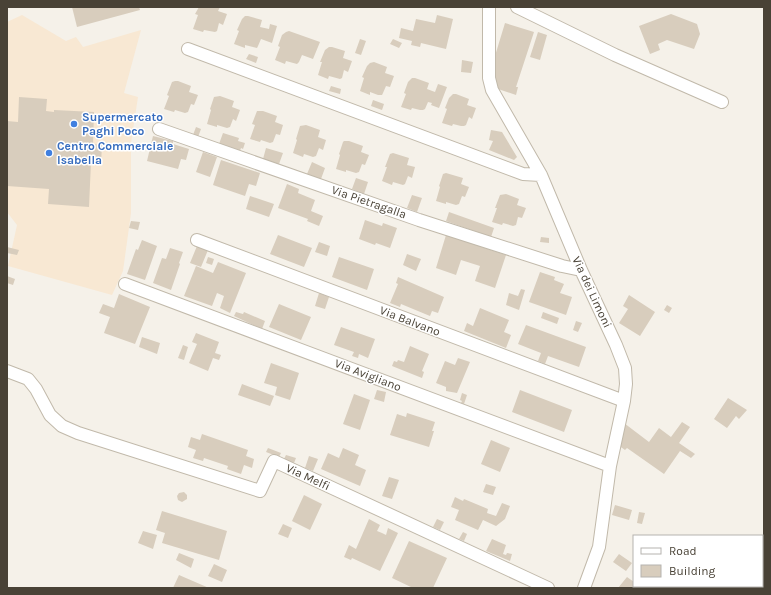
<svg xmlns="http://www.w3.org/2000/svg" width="771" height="595" font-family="Karla,sans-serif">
	<rect width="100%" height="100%" fill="#f5f1e9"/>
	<path fill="#f8e8d3" d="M22,15L66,41L76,37L83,47L141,30L124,93L138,97L131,143V213L123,271L112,295L8,266L17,225L7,212V22Z"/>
	<path fill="#d8cdbd" d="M72,7H139L140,10L77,27Z
		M199,7H220L218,11L227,14L223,25L219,23L217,31L215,32L204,30L203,32L193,29L198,15L195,14Z
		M671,14L697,24L700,34L694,49L667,40L658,44L660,50L650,54L639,26Z
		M437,15L453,19L446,49L421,43L420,47L411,45L412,41L399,38L401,28L413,31L416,19L435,23Z
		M245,16H248L262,20L260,27L269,29L270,24L277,26L272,43L261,39L258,46L257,48L245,45V48L234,44L239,31L237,30L242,19Z
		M505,23L534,32L516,87H518L516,95L495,88L491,69Z
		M289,31L320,42L313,59L302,55L299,62L297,64L286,61L285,64L275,60L280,47L278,46L282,35L286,32Z
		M538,32L547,35L540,60L530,57Z
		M360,39L366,41L361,55L355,53Z
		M393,39L402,43L399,48L390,44Z
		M329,47H332L345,51L343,58L352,61L348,72L344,70L342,78L340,79L329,76L328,79L318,75L322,62H320L325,50Z
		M249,54L258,57L256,63L246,59Z
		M462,60L473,62L471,73L461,72Z
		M374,62L387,67L385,73L394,76L390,87L386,86L383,93L382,95H378L370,92V95L360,91L364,78L362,77L367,66L370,63Z
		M412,78H415L429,83L427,89L435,92L438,84L447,87L439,108L431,105L432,103L428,102L425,109L423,110H420L412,108L411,110L401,107L406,94L404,93L408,82Z
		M175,81H178L191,86L189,92L198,95L194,105L191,104L188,112L185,113L175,110L174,112L164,109L169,96L167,95L172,82Z
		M331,86L341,89L340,94L329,91Z
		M453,94H456L469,99L467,105L476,108L472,119L469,117L466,125L464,126H461L453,124L452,126L442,123L447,109L445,108L449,98Z
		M220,96L234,101L232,107L240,110L236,121L233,119L230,127L227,128L217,125V127L207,124L211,110L210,109L214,97Z
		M19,97L47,99L46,111L54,112V110L94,112L93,144L102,145L101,163L91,162L89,207L48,204L49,189L7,186V121L18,122Z
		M373,100L384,104L382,110L371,106Z
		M257,111H263L277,116L275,122L283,125L280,135L276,134L273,142L270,143L261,140L260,142L250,139L255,125L252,124Z
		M306,125L320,130L318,137L326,140L323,150L319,148L316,156L313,157L304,154L303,157L293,153L297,140L296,139L300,126Z
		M196,127L201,129L198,137L193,135Z
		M491,130L502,132L517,157L514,160L489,150L493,141L489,140Z
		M223,133L239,138L238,141L245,143L243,149L241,148L240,151L219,144Z
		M153,136L173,141V144L189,149L186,160L181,159L178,169L147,161Z
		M344,141H349L363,146L361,152L369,155L365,165L362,164L359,172L356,173L346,170V172L336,169L340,155L339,154L343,142Z
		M266,148L283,153L279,164L263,159Z
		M203,152L217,157L210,177L196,172Z
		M393,153L409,158L407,165L415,167L412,178L408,176L405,184L403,185L393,182L392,185L382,181L387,167H385L390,154Z
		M221,160L260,173L256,186L249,184L245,196L213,185Z
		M312,162L325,168L321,179L307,174Z
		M446,173L463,178L461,184L469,187L465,197L462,196L459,204L456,205L446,202V204L436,201L440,187L439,186L443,174Z
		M356,178L368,182L364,194L352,189Z
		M287,184L299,189L298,193L315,200L311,211L323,216L319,226L307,221L308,219L278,208Z
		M506,194L519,199L517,205L526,208L522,218L518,217L516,225L513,226L503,223L502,225L492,222L497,208H495L500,195Z
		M412,195L422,198L417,212L407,208Z
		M250,196L274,204L269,217L246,209Z
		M449,212L494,228L491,237L446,221Z
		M365,220L382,226L383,223L397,228L390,248L376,243L375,245L359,239Z
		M131,221L140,222L138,230L129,228Z
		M278,235L312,248L304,267L270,254Z
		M446,235L506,255L495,288L475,281L480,266L461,260L456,275L436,268Z
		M541,237L549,238V243L540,242Z
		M142,240L157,246L145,280L127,274L136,249L138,250Z
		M319,242L330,246L327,256L315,252Z
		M197,246L208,250L201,267L190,263Z
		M7,247L19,250L17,255L7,253Z
		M170,248L183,252L179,263L180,264L171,290L153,283L162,258L166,259Z
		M407,254L421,259L416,271L403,265Z
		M208,257L214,259L212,265L206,263Z
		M339,257L374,269L367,290L332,277Z
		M218,262L246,273L230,313L220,308L224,296L217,293L212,306L184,296L196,266L213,273Z
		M540,272L555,277L554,280L564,284L560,293L572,297L566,315L529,302Z
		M7,276L15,279L13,285L7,283Z
		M398,277L444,297L438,313L432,311L430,316L401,304L400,307L390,303L398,284L396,283Z
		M521,289L525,290L519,310L506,305L509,293L518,296Z
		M319,293L329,297L325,309L315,306Z
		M119,294L150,307L135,344L104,333L110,317L99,313L103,304L114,308Z
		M629,295L655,312L640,336L619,323L628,309L623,306Z
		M279,304L311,317L301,340L269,327Z
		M667,305L672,308L669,313L664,310Z
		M480,308L509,320L504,332L511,335L506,348L464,331L467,323L473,326Z
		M236,312L243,314L244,312L265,321L262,329L234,316Z
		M543,312L559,318L557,324L541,318Z
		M576,321L582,323L578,332L573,330Z
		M526,325L586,347L579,367L548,356L545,364L538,361L541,353L518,344Z
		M341,327L375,339L368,358L359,354L358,358L352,356L354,352L334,345Z
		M196,333L219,342L215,353L221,355L219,360L213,358L208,371L189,363L197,344L192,342Z
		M142,337L160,343L157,354L139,347Z
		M183,345L188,347L184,360L178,358Z
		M410,346L429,354L422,371L424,372L422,378L392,366L394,361L397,362L398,360L404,362Z
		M458,358L470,362L457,393L446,391V387L436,383L445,361L455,365Z
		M271,363L299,373L290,400L275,395L277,387L264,383Z
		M242,384L274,396L270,406L238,395Z
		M377,390L386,392L384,402L374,399Z
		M520,390L572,410L564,432L512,412Z
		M462,393L467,395L464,404L461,403L462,401L460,400Z
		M354,394L370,400L360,430L343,424Z
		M728,398L747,410L739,419L736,416L727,428L714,419Z
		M407,413L435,422L432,431H434L429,447L390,435L397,414L406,417Z
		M682,422L690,427L679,443L695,454L691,458L680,451L664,474L627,448L625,450L618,445L624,423L649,442L659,428L671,437Z
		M202,434L248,450L246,456L254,459L252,468L244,465L241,474L227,469L228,466L204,458L203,461L193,458L196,450L188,447L191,437L200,440Z
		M491,440L510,448L500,472L481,464Z
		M268,448L281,453L279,457L266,452Z
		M343,448L359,455L355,465L366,470L360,486L321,469L328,453L339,458Z
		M286,455L296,458L294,463L284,459Z
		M309,456L318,459L313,471L305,468Z
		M389,477L399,480L392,499L382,496Z
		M486,484L496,487L493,495L483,492Z
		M184,492L187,495V499L182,502L178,500L177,496L179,493Z
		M304,495L322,504L310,530L292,521Z
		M455,497L463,501L464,499L488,509L487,513L496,516L502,503L510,506L505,519L496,526L483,520L478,530L455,520L459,510L451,507Z
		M615,505L632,510L629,520L612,515Z
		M162,511L227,531L219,560L162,543L165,533L156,530Z
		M639,512L645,513L642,524L637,523Z
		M369,519L380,525L377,531L382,533L386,535L388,528L398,533L380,571L352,558L351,560L344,557L349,545L356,549Z
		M437,519L444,522L440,530L433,527Z
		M283,524L292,528L288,538L278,534Z
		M143,531L157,535L153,549L138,543Z
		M463,532L467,534L464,541L459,539Z
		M492,539L506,545L503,554L506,555L507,553L512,554L510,561L486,551Z
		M409,541L447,558L433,588H413L392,578Z
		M179,553L194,559L191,568L176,560Z
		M619,554L632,563L626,571L613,562Z
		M214,564L227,570L222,582L208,576Z
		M179,575L209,588H173Z
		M627,577L634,582V586H645L643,588H618Z"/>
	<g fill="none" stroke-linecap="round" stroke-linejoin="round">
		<g stroke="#c1b9aa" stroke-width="14">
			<path id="minor" d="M489,7V78L492,90L541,175L581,270L616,345L625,368L626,384L624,401L610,466L599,547L584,588
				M517,7L615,55L722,102
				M188,49L523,174L541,175
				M159,129L419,220L562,266L581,270
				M197,240L624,401
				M125,284L610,466
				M7,371L28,379L36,389L50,415L62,426L78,433L260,491L274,461L548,588"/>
		</g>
		<use href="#minor" stroke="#fff" stroke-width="12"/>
	</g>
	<g fill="#3f7fe0" stroke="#fff" stroke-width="1.5">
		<circle cx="74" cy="124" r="4"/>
		<circle cx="49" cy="153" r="4"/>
	</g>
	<g text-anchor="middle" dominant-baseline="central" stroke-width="3" stroke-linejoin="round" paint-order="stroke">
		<g font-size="12" font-weight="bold" fill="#366cbe" stroke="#fff" text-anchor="start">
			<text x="82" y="117">Supermercato<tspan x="82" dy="14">Paghi Poco</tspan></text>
			<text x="57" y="146">Centro Commerciale<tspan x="57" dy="14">Isabella</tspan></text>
		</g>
		<g font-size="12" fill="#494236" stroke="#fff">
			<text transform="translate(369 202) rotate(19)">Via Pietragalla</text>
			<text transform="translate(592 292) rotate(65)">Via dei Limoni</text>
			<text transform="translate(410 321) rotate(21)">Via Balvano</text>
			<text transform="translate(368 375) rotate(21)">Via Avigliano</text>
			<text transform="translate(308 477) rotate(25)">Via Melfi</text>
		</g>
	</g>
	<rect width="771" height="595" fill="none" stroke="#494236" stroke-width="16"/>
	<rect x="633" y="535" width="130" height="52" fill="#ffffff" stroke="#b6b3af"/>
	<rect x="641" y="548" width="20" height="6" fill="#ffffff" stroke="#b6b3af"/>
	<text x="669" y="555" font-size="12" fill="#494236">Road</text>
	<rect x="641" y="565" width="20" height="12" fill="#d8cdbd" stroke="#b6b3af"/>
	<text x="669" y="575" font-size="12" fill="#494236">Building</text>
</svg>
